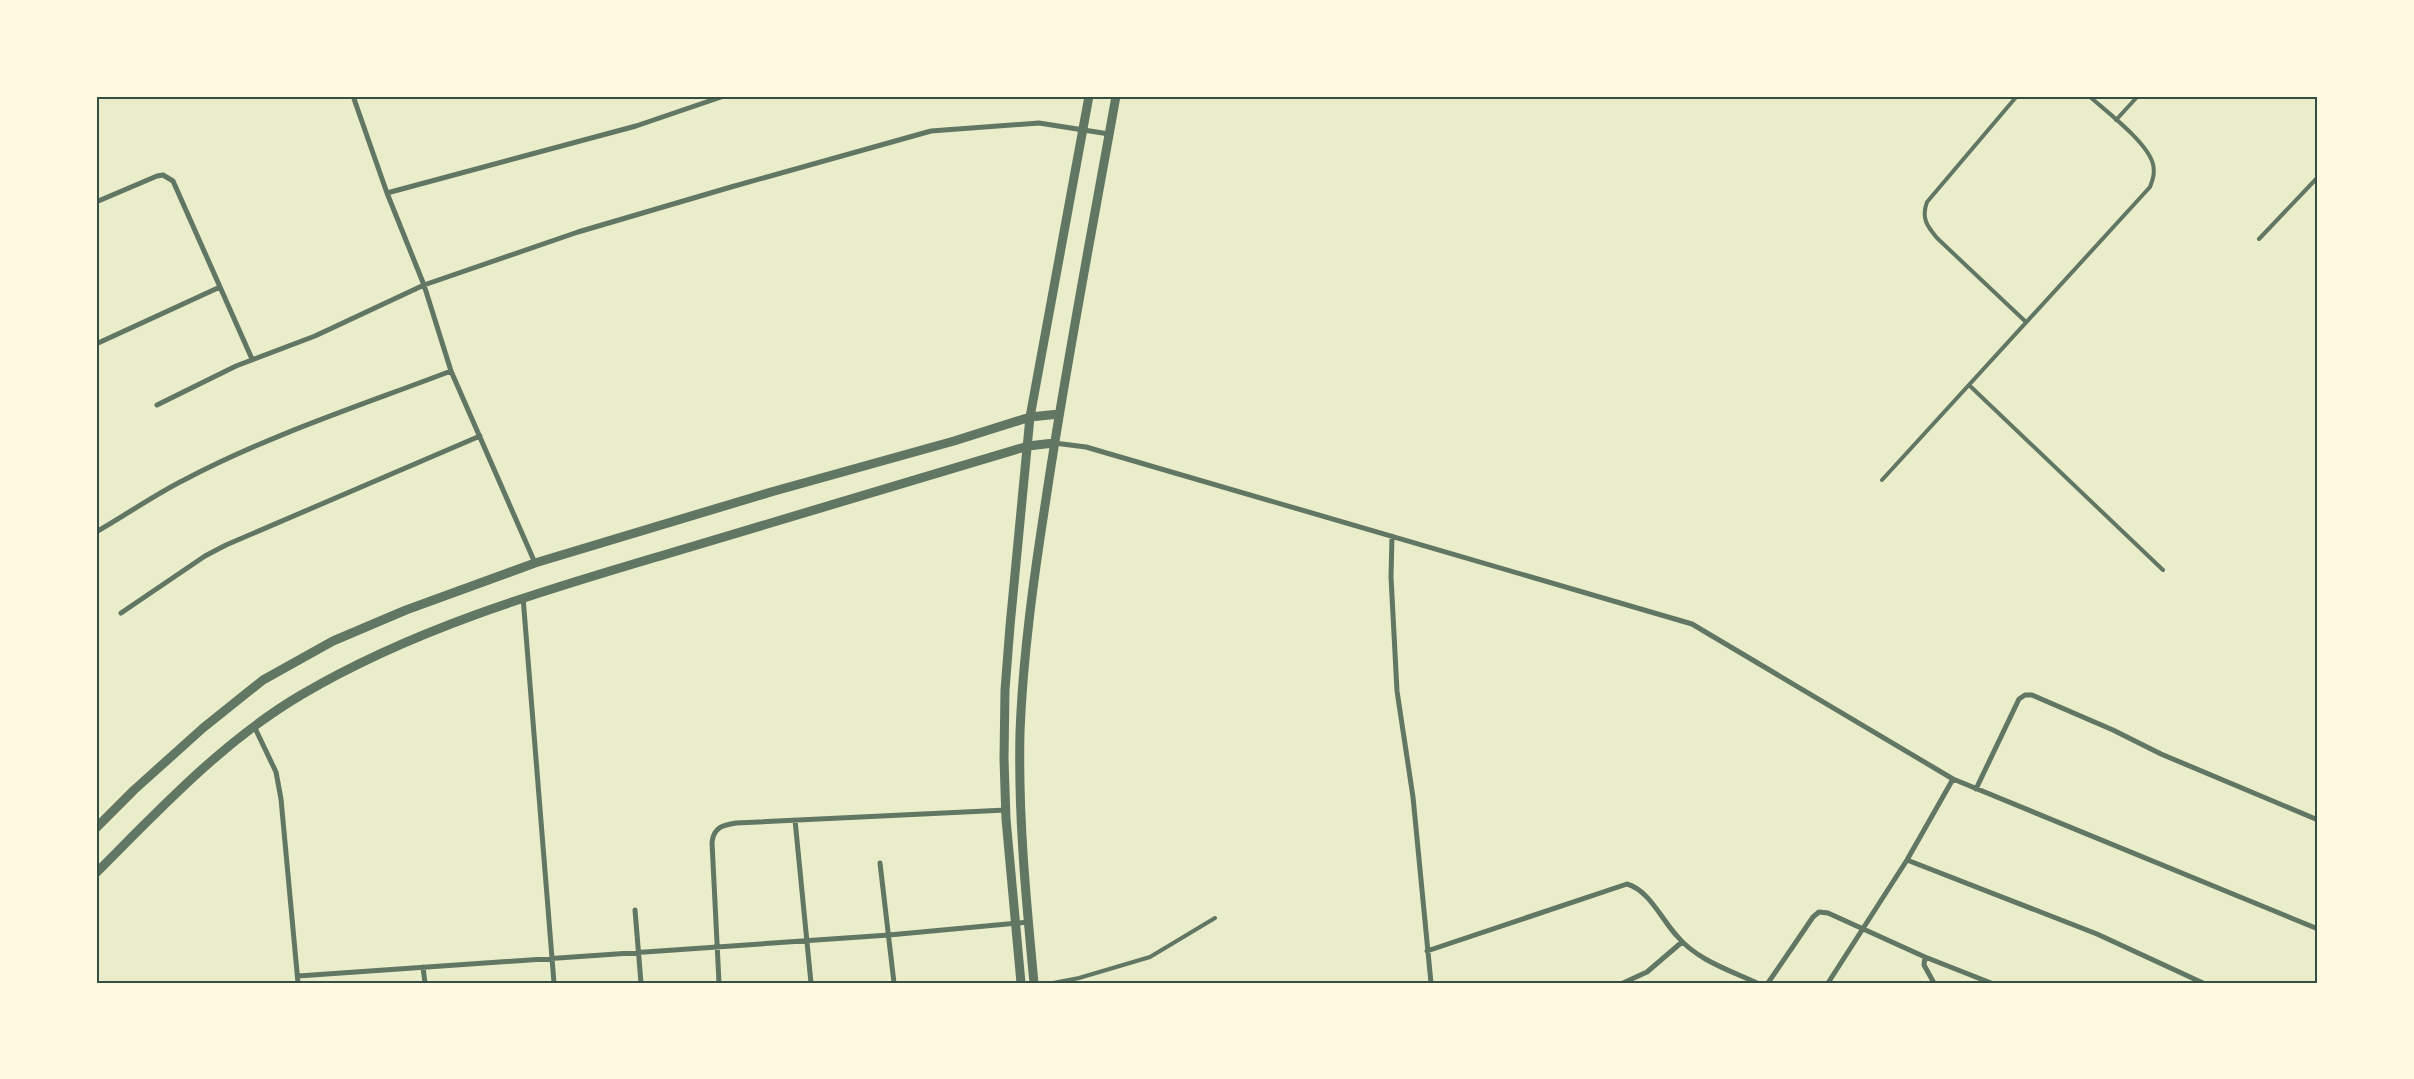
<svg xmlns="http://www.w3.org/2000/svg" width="2414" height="1079" font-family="'PT Sans Narrow',sans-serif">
	<rect width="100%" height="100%" fill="#e9edc9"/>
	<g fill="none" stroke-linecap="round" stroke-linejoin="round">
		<path stroke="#617663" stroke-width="4" d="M2017,96L1927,202C1921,218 1927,226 1937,238L2026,322
			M2116,120L2138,96
			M2259,239L2318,177
			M1969,385L2163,570
			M1882,480L2150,187C2153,179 2155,173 2153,164C2147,142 2107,112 2089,96
			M1053,983L1079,978L1150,957L1215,918"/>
		<path stroke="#617663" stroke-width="5" d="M353,96L387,193L424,285L451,371L535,563
			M387,193L636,126L724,96
			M96,202L157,176L163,175L173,181L252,359
			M96,344L220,287
			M157,405L236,366L315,336L424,285L578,232L731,187L931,131L1039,123L1109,134
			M1054,443L1086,447L1692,624L1953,779L2318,929
			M96,532C126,515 154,495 184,480C269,435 362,405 451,371
			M1392,536L1391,577L1397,691L1413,797L1431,983
			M523,597L554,983
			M121,613L205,556L226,545L480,436
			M254,726L276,772L281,799L298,983
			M1976,789L2019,699L2025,695H2032L2113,730L2161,754L2318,820
			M795,820L811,983
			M1907,860L2097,934L2203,983
			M880,863L894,983
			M635,910L641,983
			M1427,951L1627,884C1649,890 1662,920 1677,936C1697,960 1729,970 1757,983
			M1925,957L1924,965L1934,983
			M423,967L425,983
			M298,976L889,935L1029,922
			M719,983L712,842C714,827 723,825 736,823L1006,810
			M1623,983L1647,972L1682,942
			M1768,983L1813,917L1819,912L1828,913L1925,957L1991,983
			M1828,983L1907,860L1953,779"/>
		<path stroke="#617663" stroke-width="9" d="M96,828L134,790L203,728L263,680L333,641L406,610L535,563L771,492L954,441L1030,417L1059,414
			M96,873C160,809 223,741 301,695C414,628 542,591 667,554C787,518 907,482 1028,446L1054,443
			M1021,983L1006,819L1004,759L1005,690L1010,626L1030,417L1089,96
			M1034,983C1026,899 1018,815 1020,732C1023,654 1034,576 1046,499C1066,364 1092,231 1116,96"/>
	</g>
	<rect width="2414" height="1079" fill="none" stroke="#fefae0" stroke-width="195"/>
	<rect x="98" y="98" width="2218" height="884" fill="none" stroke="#344e41" stroke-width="2"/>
</svg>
